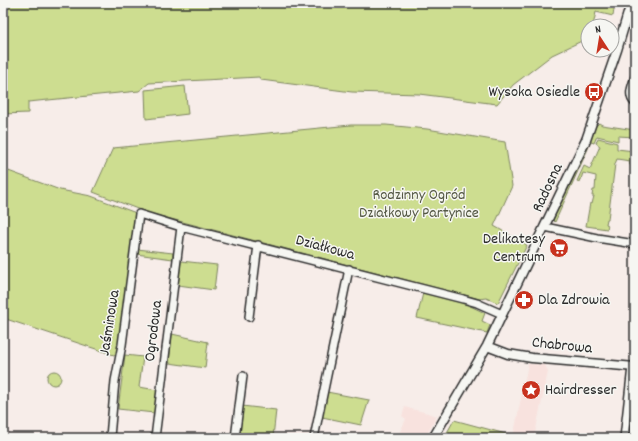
<svg xmlns="http://www.w3.org/2000/svg" width="638" height="441" font-family="Dekko,sans-serif">
	<rect width="100%" height="100%" fill="#f7ede9"/>
	<filter id="ink" filterUnits="userSpaceOnUse"><feTurbulence type="fractalNoise" baseFrequency=".025" numOctaves="2"/><feDisplacementMap in="SourceGraphic" scale="8" xChannelSelector="R" yChannelSelector="G"/><feConvolveMatrix kernelMatrix="1 2 1 2 8 2 1 2 1" color-interpolation-filters="sRGB"/></filter>
	<g filter="url(#ink)">
		<path fill="#f8e2de" d="M528,364L545,365L548,372L534,438H513Z
			M405,407L411,409L424,412L437,416L425,438H397L406,419L402,416Z"/>
		<path fill="#cddd90" stroke="#7c845e" d="M3,3H615L613,16L596,12L593,26H588V38L552,55L513,85L497,104L419,94L352,92L261,80L259,77L149,83L139,91L28,102V113L3,114Z
			M185,86L188,114L146,119L145,90Z
			M599,123L602,125L635,130V137L618,136V141L597,136L594,143L591,142L555,222L553,220L596,126Z
			M351,125H386L427,129L505,142L512,186L494,226L527,245L498,303L486,298L479,299L148,213L93,192L113,148Z
			M598,138L617,143V149L634,151L633,166L630,165V161L617,159L615,164L608,219H607L606,224L608,225L607,229L586,226L590,203L592,204L594,196H592L593,190H595L596,176L583,173L581,179H580L579,182L577,181L584,166L590,169L600,146L596,143Z
			M3,169L60,190L91,196L136,213L117,356L3,318Z
			M137,249L173,253V259L136,254Z
			M181,261L217,265L214,290L178,285Z
			M423,293L466,304L485,313L482,321L490,325L487,333L417,318Z
			M172,334L208,342L205,368L169,363Z
			M125,355L143,357L139,387L157,390L154,413L118,409Z
			M47 378a7 7 0 1 1 14 0a7 7 0 1 1-14 0Z
			M327,392L369,400L361,425L322,417Z
			M242,406L276,410L273,437L239,434Z
			M454,420L506,434L505,438H444Z"/>
		<g fill="none" stroke-linecap="round" stroke-linejoin="round">
			<g stroke="#2b2b2b" stroke-width="10">
				<path id="minor" d="M635,77C632,86 627,96 635,103
					M545,227L597,238L635,244
					M249,317L258,245
					M115,438L110,437L115,381L122,345L139,214L181,227L463,299L477,303L502,314
					M155,438L181,227
					M235,438L243,376
					M314,438L349,269
					M624,438L632,367"/>
			</g>
			<g stroke="#2b2b2b" stroke-width="11">
				<path id="tertiary" d="M487,346L508,354L532,358L635,367
					M433,438L487,346L586,140L617,50L631,3"/>
			</g>
			<use href="#minor" stroke="#f6f6f2" stroke-width="7"/>
			<use href="#tertiary" stroke="#f6f6f2" stroke-width="8"/>
		</g>
	</g>
	<defs>
		<g id="bus-disc" transform="scale(1)"><circle r="9.5" fill="#c8321e" stroke="#f6f6f2"/><path d="M-5-6H5V4H4V6H2V4H-2V6H-4V4H-5ZM-3.5-4V0h7V-4ZM-3.5 1.2v1.5H-2V1.2ZM2 1.2v1.5H3.5V1.2Z" fill="#fff"/></g>
		<g id="supermarket-disc" transform="scale(1)"><circle r="9.5" fill="#c8321e" stroke="#f6f6f2"/><path d="M-6-5.5h2.5l.6 2H6L4.5 2H-2.5L-4.4-4H-6ZM-1.5 3.2a1.3 1.3 0 1 0 .1 0ZM3 3.2a1.3 1.3 0 1 0 .1 0Z" fill="#fff"/></g>
		<g id="pharmacy-disc" transform="scale(1)"><circle r="9.5" fill="#c8321e" stroke="#f6f6f2"/><path d="M-2-6h4v4h4v4h-4v4h-4v-4h-4v-4h4Z" fill="#fff"/></g>
		<g id="sight-disc" transform="scale(1)"><circle r="9.5" fill="#c8321e" stroke="#f6f6f2"/><path d="M0-6L1.8-2.2L6-1.7L2.9 1.2L3.7 5.4L0 3.3L-3.7 5.4L-2.9 1.2L-6-1.7L-1.8-2.2Z" fill="#fff"/></g>
	</defs>
	<g fill-rule="evenodd">
		<use href="#bus-disc" x="594" y="92"/>
		<use href="#supermarket-disc" x="559" y="248"/>
		<use href="#pharmacy-disc" x="524" y="300"/>
		<use href="#sight-disc" x="531" y="390"/>
	</g>
	<g text-anchor="middle" dominant-baseline="central" stroke-width="3" stroke-linejoin="round" paint-order="stroke">
		<g font-size="16" fill="#2b2b2b" stroke="#f6f6f2" text-anchor="end">
			<text x="580" y="92">Wysoka Osiedle</text>
			<text x="545" y="239">Delikatesy<tspan x="545" dy="18">Centrum</tspan></text>
			<text x="538" y="300" text-anchor="start">Dla Zdrowia</text>
			<text x="545" y="390" text-anchor="start">Hairdresser</text>
		</g>
		<g font-size="16" fill="#2b2b2b" stroke="#f6f6f2">
			<text transform="translate(548 188) rotate(-65)">Radosna</text>
			<text transform="translate(325 248) rotate(15)">Działkowa</text>
			<text transform="translate(110 323) rotate(-81)">Jaśminowa</text>
			<text transform="translate(154 331) rotate(-83)">Ogrodowa</text>
			<text transform="translate(562 346) rotate(6)">Chabrowa</text>
		</g>
		<g font-size="16" fill="#545844" stroke="#f6f6f2">
			<text x="419" y="195">Rodzinny Ogród<tspan x="419" dy="18">Działkowy Partynice</tspan></text>
		</g>
	</g>
	<rect width="638" height="441" fill="none" stroke="#f6f6f2" stroke-width="16"/>
	<rect x="8" y="8" width="622" height="425" fill="none" stroke="#2b2b2b" stroke-width="1.5" filter="url(#ink)"/>
	<g transform="translate(600 38) rotate(348)"><circle r="19" fill="#f6f6f2" stroke="#a5a5a2"/>
	<path d="M0-3L7 15L0 10L-7 15Z" fill="#c8321e"/>
	<text y="-6" font-size="11" font-weight="bold" text-anchor="middle" fill="#2b2b2b">N</text>
	</g>
</svg>
